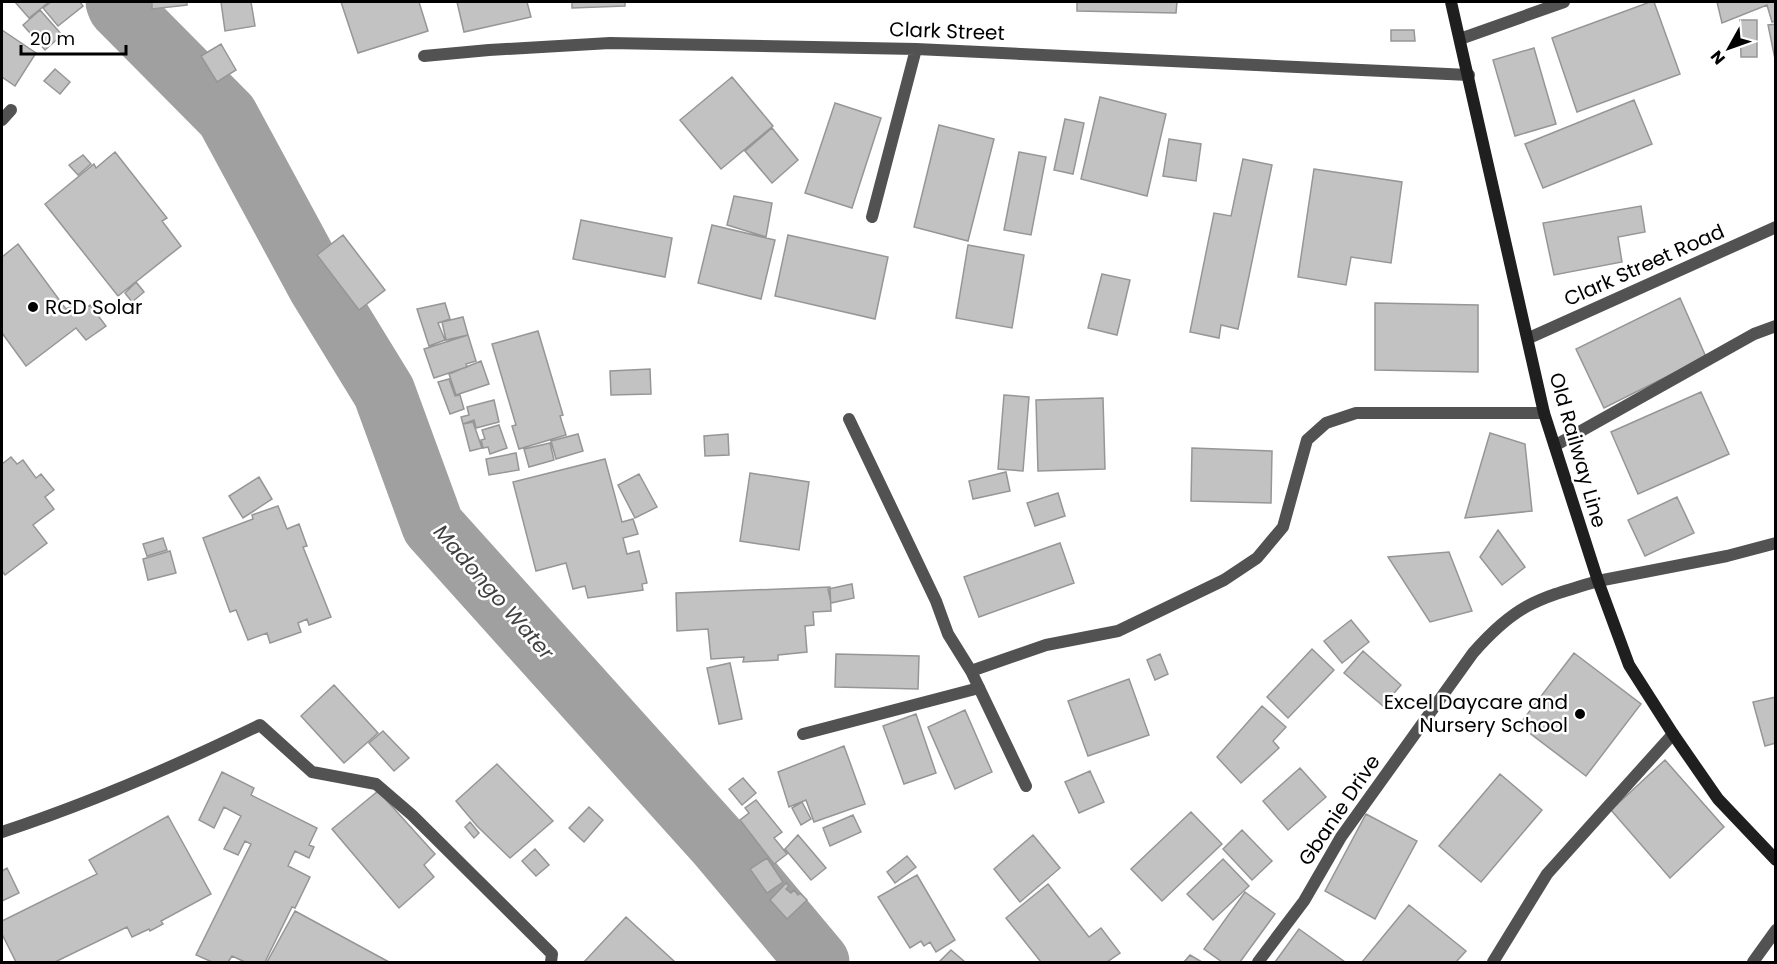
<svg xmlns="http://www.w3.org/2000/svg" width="1777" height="964" font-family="Poppins,sans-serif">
	<rect width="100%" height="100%" fill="#fff"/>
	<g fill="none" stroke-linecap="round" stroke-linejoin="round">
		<path stroke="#a0a0a0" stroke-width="63" d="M117,2L119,7L227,116L319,286L384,392L433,526L720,845L818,962"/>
	</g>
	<path fill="#c2c2c2" stroke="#969696" stroke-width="1.5" d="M15,2H49L29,18Z
		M51,2H80L83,6L58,26L43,8Z
		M152,2H187V5L152,9Z
		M221,2H251L255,26L225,31Z
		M341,2H419L428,31L358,53Z
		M457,2H527L531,17L464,32Z
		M572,2H625V6L572,8Z
		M1077,2H1177L1176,13L1077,11Z
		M1650,2H1654L1680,74L1577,112L1552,38Z
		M1717,2H1776V21L1772,22L1767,5L1722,23Z
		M40,10L62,35L45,50L23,25Z
		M1740,20H1757V57H1741Z
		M1776,24V59H1775L1768,25Z
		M2,30L36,53L15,86L2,77Z
		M1391,30H1414L1415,41H1391Z
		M221,44L236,70L217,82L201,56Z
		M1534,48L1556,124L1515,136L1493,60Z
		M55,69L70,82L60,94L44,81Z
		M732,77L773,126L721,169L680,120Z
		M1100,97L1166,114L1147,196L1081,179Z
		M1634,100L1652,144L1543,188L1525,144Z
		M835,103L881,118L852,208L805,193Z
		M1065,119L1084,123L1073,174L1054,170Z
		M939,125L994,139L968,241L914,227Z
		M772,128L798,160L772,183L745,151Z
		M1169,139L1201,144L1196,181L1163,176Z
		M115,152L167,218L162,221L181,246L118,296L45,204L94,164L96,168Z
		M1019,152L1046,157L1031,235L1004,230Z
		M83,155L91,164L78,175L69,165Z
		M1243,159L1272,165L1238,329L1221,325L1219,338L1190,332L1214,213L1231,216Z
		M1314,169L1402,182L1391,263L1351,257L1346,285L1298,277Z
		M734,196L772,203L766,237L727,225Z
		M1641,206L1645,232L1618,237L1622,262L1554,275L1543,223Z
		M581,220L672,238L665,277L573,259Z
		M712,225L775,240L761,299L698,283Z
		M343,235L385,290L359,310L317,255Z
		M788,235L888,257L875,319L775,296Z
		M18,244L66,309L74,304L80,313L90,305L106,326L86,340L76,328L26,366L2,333V257Z
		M968,245L1024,255L1012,328L956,318Z
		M1102,274L1130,280L1117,335L1088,328Z
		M136,282L144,292L132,302L125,293Z
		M1680,298L1706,357L1604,408L1576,349Z
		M445,303L450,319L438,323L445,340L429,346L417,309Z
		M1375,303L1478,305V372L1375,370Z
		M463,317L468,335L446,340L442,322Z
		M538,331L563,415L560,416L566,435L519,449L512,426L516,425L492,344Z
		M468,335L476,361L466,364L467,367L434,378L424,349Z
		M481,361L489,384L456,395L449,374Z
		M650,369L651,394L611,395L610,371Z
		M449,379L455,396L460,395L464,409L450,414L438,382Z
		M1701,392L1729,454L1638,494L1611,432Z
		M1004,395L1029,397L1023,471L998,469Z
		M1103,398L1105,469L1038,471L1036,400Z
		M494,400L499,422L476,428L474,420L463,424L461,417L469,415L467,407Z
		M473,422L482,448L470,451L463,424Z
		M499,425L507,448L490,454L488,447L483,448L481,440L485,439L482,430Z
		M1490,433L1525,444L1532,511L1465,518Z
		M578,434L583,451L556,459L551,441Z
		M728,434L729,455L705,456L704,436Z
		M550,443L554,460L529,467L524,449Z
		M1192,448L1272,451L1271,503L1191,501Z
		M516,453L519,470L489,475L486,459Z
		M11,457L17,464L23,460L36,478L41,474L54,490L45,497L54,509L33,525L47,543L5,575L2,571V464Z
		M605,459L622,522L633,519L638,534L623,538L627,554L639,551L647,583L642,584L643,590L588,598L585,586L573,589L566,563L536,571L513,482Z
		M1006,472L1010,491L973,499L969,481Z
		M750,473L809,482L799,550L740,541Z
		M639,474L657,507L635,518L618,485Z
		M259,477L272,499L243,518L229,496Z
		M1058,493L1065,516L1035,526L1027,503Z
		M1677,497L1694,533L1645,556L1628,520Z
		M278,506L287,529L299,524L307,546L303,547L331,617L309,625L307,619L298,623L301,632L270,643L267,633L248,640L236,610L230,612L203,538L253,519L252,515Z
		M1498,530L1525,567L1502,585L1480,557Z
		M163,538L167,550L147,556L143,544Z
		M1060,543L1074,583L979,617L964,577Z
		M170,551L176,573L148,580L143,559Z
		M1449,552L1472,611L1430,622L1388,557Z
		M852,584L854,598L831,603L828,589Z
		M830,587L831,611L813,612L814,625L805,626L807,652L778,655V660L743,662L744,657L711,659L708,629L677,631L676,593Z
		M1351,620L1369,642L1342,663L1324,641Z
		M1312,649L1334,670L1288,718L1267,697Z
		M1363,651L1401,685L1383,706L1344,673Z
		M1574,653L1641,704L1586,776L1519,725Z
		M836,654L919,656L918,689L835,687Z
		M1160,654L1168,674L1155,680L1147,660Z
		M730,663L742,719L719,724L707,668Z
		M1129,679L1149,735L1088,756L1068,701Z
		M334,685L378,733L344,763L301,716Z
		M1776,697V743L1765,746L1753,702Z
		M1262,706L1286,727L1273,741L1279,748L1241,783L1217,757Z
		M965,710L992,772L955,789L928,727Z
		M916,714L936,773L904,784L883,726Z
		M383,731L409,758L394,771L369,743Z
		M844,746L865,804L814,822L806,800L789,807L778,772Z
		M1665,760L1724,827L1670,878L1611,810Z
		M497,764L553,821L510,858L477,826L456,801Z
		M1300,768L1326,797L1288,830L1263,801Z
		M1090,771L1104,802L1079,813L1065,782Z
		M222,772L254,788L251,795L317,828L309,845L314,847L309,858L295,851L288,866L310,877L295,908L292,907L265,962H245L232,956L228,962H212L196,955L251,844L245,841L238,855L224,849L241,816L224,807L214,828L199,820Z
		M1500,774L1542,810L1481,882L1439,846Z
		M743,778L756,793L742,805L729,789Z
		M378,791L435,854L424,865L434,877L399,908L332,829Z
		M756,800L782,832L774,838L787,854L774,864L740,820L749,813L745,808Z
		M802,802L811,819L801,825L792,808Z
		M589,807L603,820L584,842L569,828Z
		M1191,812L1222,844L1162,901L1131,869Z
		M1366,814L1417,841L1375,919L1325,891Z
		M853,815L861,832L830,846L823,828Z
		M168,816L211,894L161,921L163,924L150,931L149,929L132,937L127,927L55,962H16L2,934V921L97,874L89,860Z
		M470,822L479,833L474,838L465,827Z
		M1242,830L1272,861L1252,880L1223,849Z
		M798,835L826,868L811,880L785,849Z
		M1033,835L1060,868L1020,902L994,869Z
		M535,849L549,865L536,876L522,861Z
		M907,856L916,867L895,883L887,872Z
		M767,858L783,882L767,893L750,869Z
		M1223,859L1249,886L1213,920L1187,894Z
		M7,868L19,893L2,901V871Z
		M917,875L955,940L936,952L930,942L924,946L921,941L910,948L878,897Z
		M786,883L789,886L786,889L791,893L794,890L798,895L800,893L807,900L787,919L770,900Z
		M1048,884L1089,937L1101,928L1120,953L1107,962H1041L1006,918Z
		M1245,892L1275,914L1240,962H1222L1204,949Z
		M1409,905L1466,951L1456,962H1362Z
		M295,911L389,962H267Z
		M626,917L675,962H584Z
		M1299,929L1345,962H1275Z
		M951,950L965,962H939Z
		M1190,955L1202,962H1184Z"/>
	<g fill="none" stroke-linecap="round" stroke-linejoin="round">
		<path stroke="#525252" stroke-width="12" d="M1598,581L1727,556L1776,543
			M803,734L979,688
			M2,832C90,803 176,766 260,725L312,772L376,784L412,815L552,954L551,962"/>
		<path stroke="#525252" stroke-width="12" d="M1460,39L1564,2
			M424,56L489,50L610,43L916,49L1469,75
			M2,120L11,110
			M872,217L916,49
			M1529,338L1776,227
			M849,419L936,601L948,634L971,671L1046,645L1118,631L1224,580L1257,558L1283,527L1307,440L1326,423L1356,413H1544
			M1556,445L1754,334L1776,326
			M971,671L1026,786
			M1258,962L1304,901L1341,837L1473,653C1516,604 1537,599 1598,581
			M1493,962L1547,874L1673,734
			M1753,962L1776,930"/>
		<path stroke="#1f1f1f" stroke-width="12" d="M1451,2L1544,413L1598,581L1629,665L1673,734L1718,799L1776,860"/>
	</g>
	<g fill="#000" stroke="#fff" stroke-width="2">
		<circle cx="33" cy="307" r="6"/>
		<circle cx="1580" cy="714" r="6"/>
	</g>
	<g text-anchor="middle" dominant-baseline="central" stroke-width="5" stroke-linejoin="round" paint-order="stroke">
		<g font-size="20" fill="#000" stroke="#fff">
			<text transform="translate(947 31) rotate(2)">Clark Street</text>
			<text transform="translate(1644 265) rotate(-24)">Clark Street Road</text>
			<text transform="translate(1578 450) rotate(74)">Old Railway Line</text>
			<text transform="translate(1339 810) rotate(-56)">Gbanie Drive</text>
		</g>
		<g font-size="20" fill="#000" stroke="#fff" text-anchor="start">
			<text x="45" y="307">RCD Solar</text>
			<text x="1568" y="702" text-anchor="end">Excel Daycare and<tspan x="1568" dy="23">Nursery School</tspan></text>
		</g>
		<g font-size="21" font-style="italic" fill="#414141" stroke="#fff">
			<text transform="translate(494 592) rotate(49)">Madongo Water</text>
		</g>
	</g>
	<rect width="1777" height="964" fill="none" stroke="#000000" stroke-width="6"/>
	<g transform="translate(1729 48) rotate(230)" stroke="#ffffff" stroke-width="4.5" paint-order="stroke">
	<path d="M0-4.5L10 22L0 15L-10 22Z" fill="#000000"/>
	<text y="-9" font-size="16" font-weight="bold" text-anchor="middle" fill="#000000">N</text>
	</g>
	<path d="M21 45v9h105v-9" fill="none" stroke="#000000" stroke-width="3"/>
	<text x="30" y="45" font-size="18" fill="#000000" stroke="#ffffff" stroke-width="4.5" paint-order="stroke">20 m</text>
</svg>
